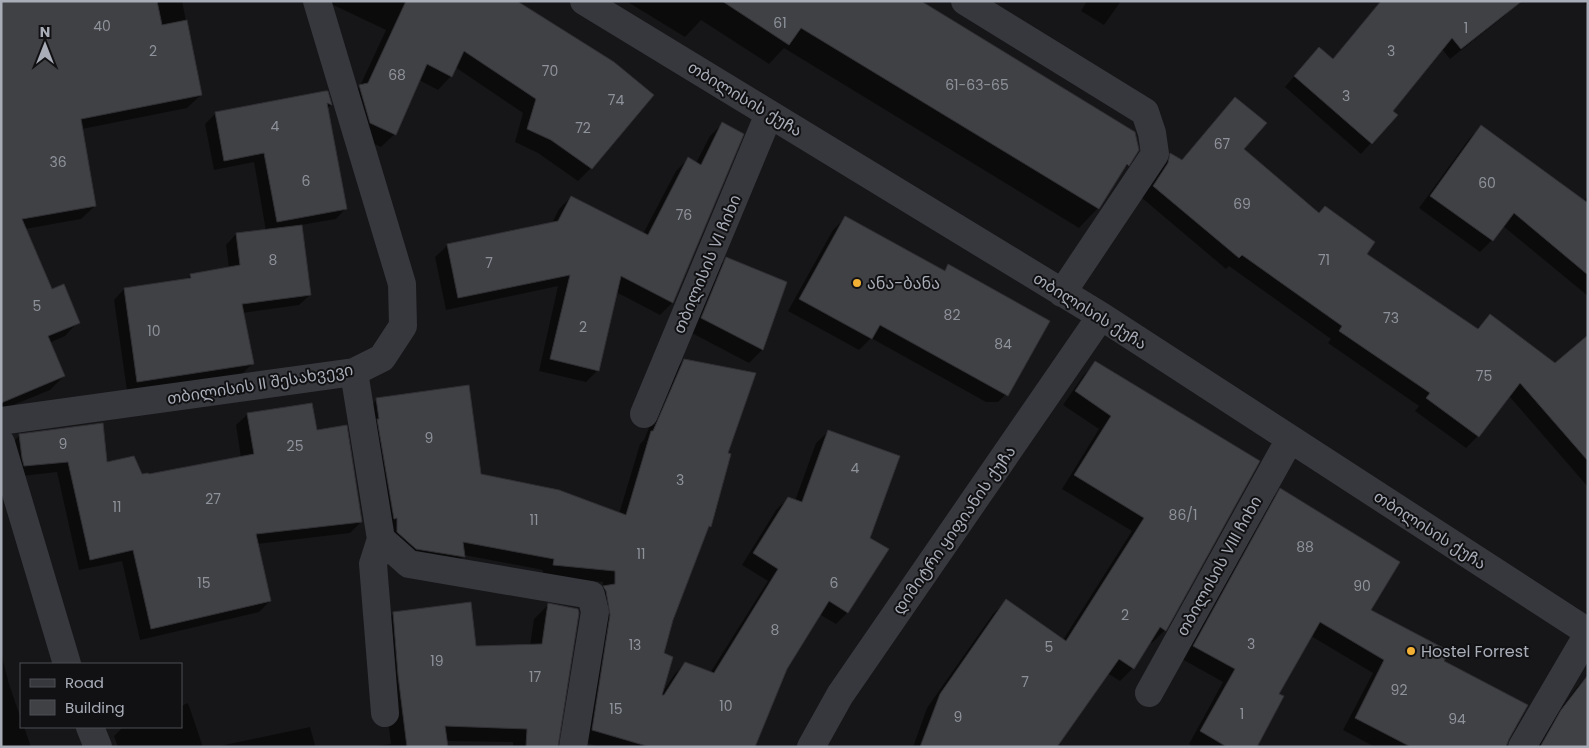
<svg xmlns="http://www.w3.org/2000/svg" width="1589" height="748" font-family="Poppins,'Noto Sans Georgian',sans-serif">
	<rect width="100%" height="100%" fill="#161618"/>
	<path fill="#0007" d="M1,1H182L201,95L187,108L82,129L95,206L81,219L25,229L51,291L78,322L65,336L49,343L64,376L50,390L1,410Z
		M325,1H514L591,168L578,181L538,153L515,142L523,113L455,67L451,76L438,90L419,80L395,134L381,147L357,136L346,99L360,86L386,30Z
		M626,1H918L1137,150L1128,165L1120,172L1098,208L1079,228L784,48L769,64L701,20L685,37Z
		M1087,1H1121L1104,25L1081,11Z
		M1583,1H1588V7Z
		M1379,6L1513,7L1503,17L1450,59L1442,49L1391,111L1396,115L1361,154L1285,87L1309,59L1332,60Z
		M327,92L331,105L327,109L346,208L336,219L301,225L310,295L299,305L242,313L252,364L242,374L127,391L114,300L124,289L186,280L191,275L229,268L226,245L236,234L266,231L254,162L214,170L205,124L216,113Z
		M1235,98L1243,150L1365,254L1477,329L1490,316L1555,365L1588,337V487L1509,396L1478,436L1466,448L1415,411L1419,406L1328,343L1331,339L1229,266L1226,269L1142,198L1159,166L1170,155L1181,161Z
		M722,124L742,134L672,303L660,315L616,292L598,370L586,382L539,371L558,286L446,310L435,257L448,245L552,223L559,209L571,197L643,234L676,171L688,159L696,163L710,136Z
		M1481,127L1584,201L1588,196V296L1503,226L1492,240L1480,252L1419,208L1469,139Z
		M845,218L943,272L949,266L1010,390L998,402H986L871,338L859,350L788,311L833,230Z
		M727,258L786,283L762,350L749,363L688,331L713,272Z
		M684,360L726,454L709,526L707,529L672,619L662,654V693L674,675L685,663L710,673L768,581L742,565L776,510L788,498L795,501L816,443L828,432L869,538L888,549L847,613L836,624L819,614L786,668L753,747H599L581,741L592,598L603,587V582L542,576L543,570L464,555L452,568L404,561L386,529L365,411L377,400L480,475L619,514L640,444L644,440L672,372Z
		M1095,363L1258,461L1165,630L1152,643L1149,642L1133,668L1120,681L1107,673L1056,747H913L927,708L993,614L1006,601L1063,640L1132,531L1062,489L1099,429L1063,405L1083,376Z
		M248,414L316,432L361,522L350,533L257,544L270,601L259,612L140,640L122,561L79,570L57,472L13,477L8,447L20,435L141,476H148L241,458L236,425Z
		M1281,490L1369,611L1442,662L1507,739L1505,747H1375L1343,730L1373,673L1311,636L1278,694L1255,747H1193L1189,744L1223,682L1182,659L1268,502Z
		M548,605L557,747H513V742L446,741L447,747H367L391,744L384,690L379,628L393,614L475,647L530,646L534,619Z
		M1,653L9,684L21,719V727H24L31,747H1Z
		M1588,676V747H1536L1549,724L1577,687Z
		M188,703L203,747H118L114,736L123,727H181V706Z
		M310,727L315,745L314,747H215Z"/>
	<path fill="#404145" stroke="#303034" d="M1,1H157L162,25L187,20L202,95L81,119L96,206L22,219L52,289L64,284L80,323L48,336L65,376L1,403Z
		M406,1H517L614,62L654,95L592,169L551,140L527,129L536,99L464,51L452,77L427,64L396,135L370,123L359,85L368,83Z
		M722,1H921L1135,132L1139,150L1129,166L1127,164L1099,209L801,28L789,45Z
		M1381,1H1522L1461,49L1452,38L1393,111L1398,115L1372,144L1294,76L1319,47L1333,59Z
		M325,91H328L332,105L327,103L347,209L277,222L264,153L224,161L215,112Z
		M1235,97L1267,123L1244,149L1319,213L1325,206L1375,242L1367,254L1478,329L1490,314L1555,363L1588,335V461L1520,383L1479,437L1426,398L1430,393L1339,331L1342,326L1242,255L1239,258L1153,186L1168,163L1170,153L1182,160Z
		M722,122L744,134L673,303L621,276L599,371L550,359L570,275L458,298L447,244L558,221L571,196L648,235L688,157L701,165Z
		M1481,125L1588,203V275L1514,213L1493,241L1430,196Z
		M845,216L945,271L948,264L1050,321L1008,396L880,325L872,339L799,299Z
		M302,225L311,295L242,304L254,364L137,382L124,288L191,278L190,274L240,265L236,233Z
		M726,257L787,282L763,350L701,318Z
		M684,359L756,373L728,453L731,454L711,527L709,526L673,620L664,653L673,657L662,695H664L685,662L714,673L778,569L753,553L788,497L802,502L828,430L900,456L870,538L889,549L848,613L829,601L787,669L755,747H650L592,730L610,615L606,591L603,586L615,584V571L553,565L554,559L463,542L465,557L416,549L397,532V518L394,519L377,419H379L376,398L469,385L481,474L559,490L626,515L651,431H653Z
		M1095,361L1260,461L1166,631L1160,627L1134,669L1119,659L1057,747H920L940,694L1006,599L1066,641L1144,518L1074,475L1111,416L1075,391Z
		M312,403L317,430L347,425L362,522L256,534L271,601L151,629L133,550L90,560L68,462L24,466L22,458L19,434L103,423L107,462L134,456L142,474L148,473L149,474L254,454L247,413Z
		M1280,488L1400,562L1371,610L1449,651L1444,661L1528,705L1509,739L1506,747H1411L1355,718L1384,660L1320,622L1279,694L1284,696L1257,747H1227L1200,731L1235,669L1193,646Z
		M471,602L476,646L542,644L548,603L578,609L579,613L558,747H526L527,729L445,726L448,747H407L398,675L393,612Z
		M1588,675V747H1540L1561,710Z"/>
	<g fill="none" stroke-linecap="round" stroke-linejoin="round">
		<path stroke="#37383d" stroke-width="28" d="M584,1L1101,316L1588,632
			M965,1L1145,112L1152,133L1155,154L1062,293
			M354,372L381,539L373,564L385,713
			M644,414L769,114
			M1,421L354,372L382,358L403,326L402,284L317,1
			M1,443L67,664
			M381,539L409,564L591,595L595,612L573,747
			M1149,693L1290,439
			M90,727L98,747
			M811,747L840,695L1101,316
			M1522,747L1588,634"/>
	</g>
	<g fill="#f2b134" stroke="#111113" stroke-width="2">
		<circle cx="857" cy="283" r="5"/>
		<circle cx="1411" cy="651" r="5"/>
	</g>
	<g text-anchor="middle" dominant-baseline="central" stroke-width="4" stroke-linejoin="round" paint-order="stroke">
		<g font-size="14" fill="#8e929b">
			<text x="780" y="23">61</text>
			<text x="102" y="26">40</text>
			<text x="1466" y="28">1</text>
			<text x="153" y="51">2</text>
			<text x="1391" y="51">3</text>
			<text x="550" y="71">70</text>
			<text x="397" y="75">68</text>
			<text x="977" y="85">61-63-65</text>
			<text x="1346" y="96">3</text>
			<text x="616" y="100">74</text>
			<text x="275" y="126">4</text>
			<text x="583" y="128">72</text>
			<text x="1222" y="144">67</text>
			<text x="58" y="162">36</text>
			<text x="306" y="181">6</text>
			<text x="1487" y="183">60</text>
			<text x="1242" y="204">69</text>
			<text x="684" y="215">76</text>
			<text x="273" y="260">8</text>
			<text x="1324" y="260">71</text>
			<text x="489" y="263">7</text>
			<text x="37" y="306">5</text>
			<text x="952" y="315">82</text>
			<text x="1391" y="318">73</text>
			<text x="583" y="327">2</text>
			<text x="154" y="331">10</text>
			<text x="1003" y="344">84</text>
			<text x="1484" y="376">75</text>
			<text x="429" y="438">9</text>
			<text x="63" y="444">9</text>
			<text x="295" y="446">25</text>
			<text x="855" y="468">4</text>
			<text x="680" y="480">3</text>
			<text x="213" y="499">27</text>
			<text x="117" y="507">11</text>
			<text x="1183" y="515">86/1</text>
			<text x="534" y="520">11</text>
			<text x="1305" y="547">88</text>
			<text x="641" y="554">11</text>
			<text x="204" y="583">15</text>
			<text x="834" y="583">6</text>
			<text x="1362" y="586">90</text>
			<text x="1125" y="615">2</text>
			<text x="775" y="630">8</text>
			<text x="1251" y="644">3</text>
			<text x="635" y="645">13</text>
			<text x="1049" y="647">5</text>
			<text x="437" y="661">19</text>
			<text x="535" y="677">17</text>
			<text x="1025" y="682">7</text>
			<text x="1399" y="690">92</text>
			<text x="726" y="706">10</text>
			<text x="616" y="709">15</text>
			<text x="1242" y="714">1</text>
			<text x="958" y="717">9</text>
			<text x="1457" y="719">94</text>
		</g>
		<g font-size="16" fill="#a8adb8" stroke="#111113">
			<text transform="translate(745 99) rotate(31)">თბილისის ქუჩა</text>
			<text transform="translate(707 264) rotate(-67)">თბილისის VI ჩიხი</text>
			<text transform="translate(1090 311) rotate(32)">თბილისის ქუჩა</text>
			<text transform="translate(260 384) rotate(-9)">თბილისის II შესახვევი</text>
			<text transform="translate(954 530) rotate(-55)">დიმიტრი ყიფიანის ქუჩა</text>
			<text transform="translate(1430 530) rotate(33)">თბილისის ქუჩა</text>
			<text transform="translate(1219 566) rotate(-61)">თბილისის VIII ჩიხი</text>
		</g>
		<g font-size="16" fill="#a8adb8" stroke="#111113" text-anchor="start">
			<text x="867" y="283">ანა-ბანა</text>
			<text x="1421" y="651">Hostel Forrest</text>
		</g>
	</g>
	<rect width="1589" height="748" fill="none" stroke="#a8adb8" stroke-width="5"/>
	<rect x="20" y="663" width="162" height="65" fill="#111113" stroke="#4d4f55"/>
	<rect x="30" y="679" width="25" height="8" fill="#37383d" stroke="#4d4f55"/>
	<text x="65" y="688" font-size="15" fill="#a8adb8">Road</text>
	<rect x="30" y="700" width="25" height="15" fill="#404145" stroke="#4d4f55"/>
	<text x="65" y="713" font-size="15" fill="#a8adb8">Building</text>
	<g transform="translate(45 45)" stroke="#111113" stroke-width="4" paint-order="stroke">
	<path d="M0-4L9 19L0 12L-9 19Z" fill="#a8adb8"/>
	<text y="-8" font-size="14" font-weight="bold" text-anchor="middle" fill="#a8adb8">N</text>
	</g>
</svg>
